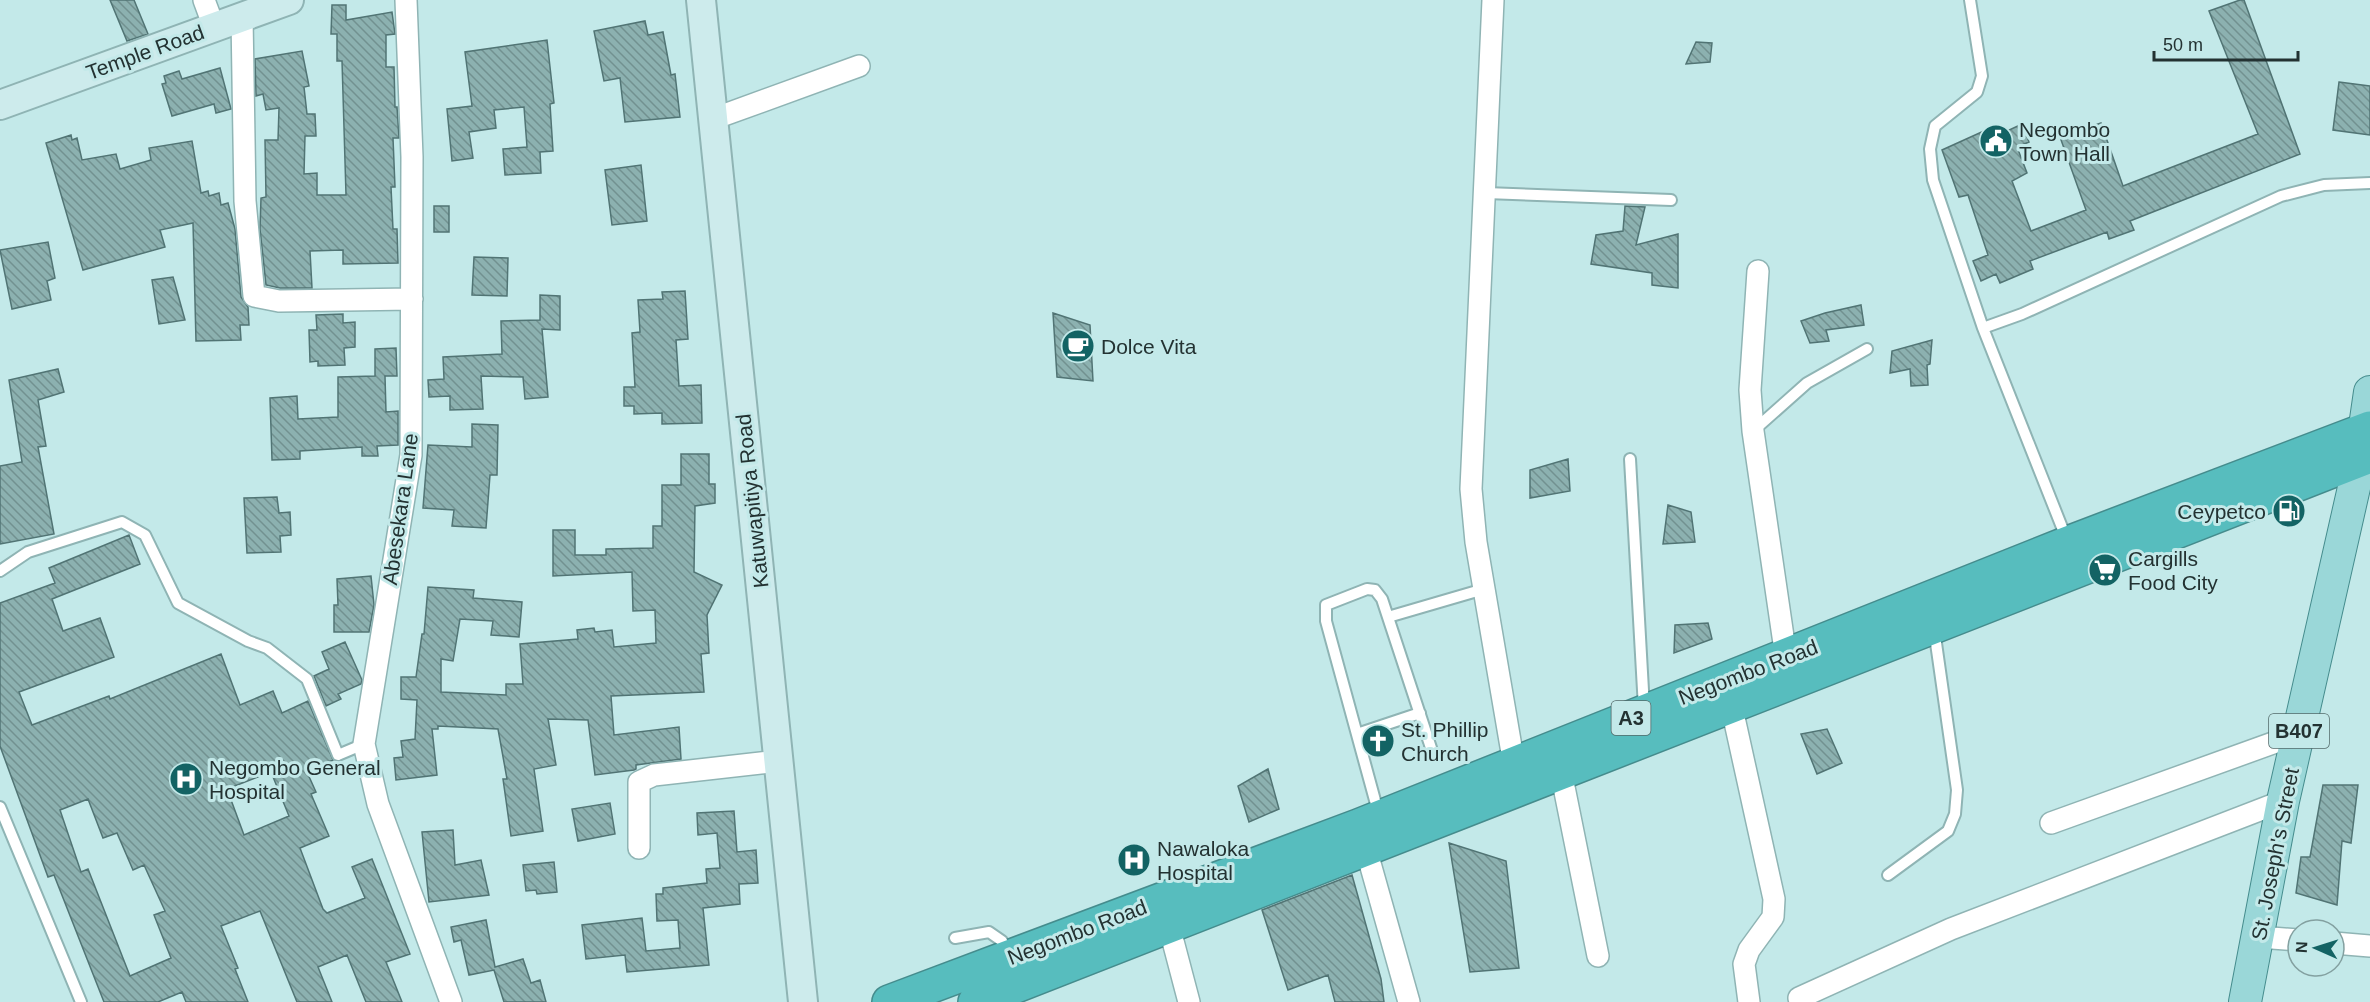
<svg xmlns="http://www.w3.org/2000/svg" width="2370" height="1002" font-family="Helvetica,sans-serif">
	<defs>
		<pattern id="building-back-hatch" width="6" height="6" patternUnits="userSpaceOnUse" patternTransform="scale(1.5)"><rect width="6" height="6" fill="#8cb1b0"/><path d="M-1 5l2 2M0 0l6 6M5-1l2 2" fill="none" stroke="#729190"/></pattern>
	</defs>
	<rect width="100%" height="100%" fill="#c3e9e9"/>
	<path fill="url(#building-back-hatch)" stroke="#517474" stroke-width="1.5" fill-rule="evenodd" d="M110,0H134L148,34L127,41Z
		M2240,0H2244L2300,154L2130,221L2134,230L2109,239L2107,232L2030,261L2033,269L2000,283L1996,274L1981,281L1973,261L1988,255L1968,195L1959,197L1942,150L1986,130L1990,139L2022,124L2029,142L2017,147L2027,173L2012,181L2031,231L2086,210L2060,137L2101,123L2123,186L2258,134L2209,11Z
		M332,5H346V20L392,12L395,34L386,35V67H394L395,107H397L399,138H393L395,187H391L393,229H397L398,263L343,264V250L310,251L312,288H280L266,285L260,229L261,198L266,197L265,140H278L279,108L266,110L263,94L256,96L255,59L302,51L309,86L304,87L307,114H315L316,136H305L304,174L317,173V195H346L342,61H337V34H331Z
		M645,21L648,35L663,32L671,75L675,74L680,117L625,122L620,78L604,81L594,31Z
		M547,40L554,103L550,104L553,151L540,152L541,173L505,175L503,149L527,147L524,107L494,110L496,128L469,132L473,158L452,161L447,109L472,106L465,52Z
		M1696,42L1712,43L1710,62L1686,64Z
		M220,68L231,109L216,113L214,104L172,116L162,84L166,83L164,76L179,71L182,79Z
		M2339,82L2370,86V135L2333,130Z
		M71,135L72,140L77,138L82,160L116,154L120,169L151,160L149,148L192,141L201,193L208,191L209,196L219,193L221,205L228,203L235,229L241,297L248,307L249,325H240L241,340L196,341L193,223L160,230L165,247L83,270L46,143Z
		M641,165L647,221L612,225L605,170Z
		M434,206H449V232H434Z
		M1625,206L1645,207L1636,245L1678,234V288L1652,285V273L1591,264L1596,235L1623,231Z
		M48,242L55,278L47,281L51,300L12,309L0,250Z
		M474,257L508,258L507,296L472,295Z
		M173,277L185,320L159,324L152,280Z
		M685,291L688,339L676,340L679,386L701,385L702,423L662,424V413L634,414V406H624V387H635L632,333L640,332L638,300L663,299L662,292Z
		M540,295L560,296V330L542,329L548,397L525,399L523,377L481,376L483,409L450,410V396L429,397L428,380L444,379L443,357L502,354L501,321L540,320Z
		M1861,305L1864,325L1826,330L1829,341L1810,343L1801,321L1825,313Z
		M1053,313L1090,325L1093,381L1057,377Z
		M343,314V323L355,322V347L344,348L345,365L318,366V361L310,362L309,330H317L316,315Z
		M1932,340L1930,364L1927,365L1928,385L1911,386L1910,369L1890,373L1892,351Z
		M396,348L397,376H385L386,412L398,411V445L377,446L378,456H362V447L300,451V459L272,460L270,398L297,396L298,419L338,417V377L375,376V349Z
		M58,369L64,392L38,400L46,446L38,447L54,534L0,544V466L22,462L9,380Z
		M472,424L498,425L497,475H490L486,528L452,526L454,510L423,508L428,445L472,447Z
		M681,454H709V484H715V503L695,506L694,572L722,585L707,615L709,653L701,654L704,692L611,696L614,735L679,727L681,759L636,765V769L634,770L595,775L588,720L548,719L556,765L534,769L543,831L511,836L503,779H507L498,729L438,726V729H432L437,775L396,780L394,758L403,757L401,741L415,739L417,700L401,699V677H416L422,634H424L428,587L474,590L473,598L522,602L519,637L491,635L493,621L460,619L453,661L441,659V692L506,695V684H523L520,644L578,639L577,630L594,628L595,632L612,630L614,647L656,643L655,610L633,611L632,572L553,576V530H575V555H606V549L653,548V526H662V485H681Z
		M1568,459L1570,491L1530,498V470Z
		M277,497L279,513L290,512L291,535L280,536L281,552L247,553L244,498Z
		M1668,505L1691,512L1695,542L1663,544Z
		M129,535L140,564L52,599L63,631L100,618L114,657L19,692L32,725L109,696L110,699L221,654L240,705L273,691L282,713L308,701L333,760L307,772L316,792L311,794L329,836L300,848L323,909L327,913L365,898L352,867L372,859L410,954L386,962L402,1002H366L347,955L318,967L332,1002H297L260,911L221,926L238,968L235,969L248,1002H186L182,992L158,1002H104L54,875L48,877L0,746V603L55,583L49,568ZM271,772L289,816L244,835L227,789ZM88,799L103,838L117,833L133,870L144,865L165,911L154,915L171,958L130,976L88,869L81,872L60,810Z
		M371,576L374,605L369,632H334V605H338L337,579Z
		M1708,623L1712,639L1674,653L1675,625Z
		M345,642L362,680L361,684L338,694L341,699L326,706L314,676L329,669L322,652Z
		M1827,729L1842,763L1817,774L1801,734Z
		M1268,769L1279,809L1249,822L1238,786Z
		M2323,785H2358L2351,843L2342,841L2337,905L2296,893L2301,857H2310Z
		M610,803L615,834L578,841L572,809Z
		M734,811L737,852L756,850L758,883L739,884L740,904L703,908L709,965L627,972L625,955L586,959L582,925L642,918L646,951L680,948L678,920L657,921L656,894H663V888L707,883L706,869L720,868L717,833L698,835L697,813Z
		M453,830L455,865L481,860L489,895L429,902L422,832Z
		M1449,843L1506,861L1519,968L1470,972Z
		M554,862L557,892L537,894L536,890L526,891L523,865Z
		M1352,875L1381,979L1384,1002H1335L1328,975L1288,990L1262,910Z
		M486,920L495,967L523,959L531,983L540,980L546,1002H504L494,970L469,975L461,940L454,942L451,927Z"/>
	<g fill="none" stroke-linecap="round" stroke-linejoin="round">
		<g stroke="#8fb4b4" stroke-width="14">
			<path id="lane" d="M1970,0L1982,76L1977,92L1935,126L1930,149L1933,180L1983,328
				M1486,193L1671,200
				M1753,431L1807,383L1867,349
				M1630,459L1644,708
				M2067,540L1983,328L2022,314L2281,196L2324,185L2370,183
				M0,571L28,552L122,522L145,535L178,603L248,641L267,648L307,679L338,755L364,744
				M1388,617L1484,589
				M1357,734L1420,713
				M0,807L81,1002
				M1379,815L1326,621V605L1367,589L1375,590L1382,599L1433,754
				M1888,875L1948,831L1955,814L1957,790L1934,629
				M955,938L989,932L1002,941L1007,955"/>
		</g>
		<g stroke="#8fb4b4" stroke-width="24">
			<path id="street" d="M204,0L214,27
				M406,0L412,157L411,455L364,744L378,804L451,1002
				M1493,0L1471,489L1476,542L1516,776
				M242,17L245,201L254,296L279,301L412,299
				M713,119L859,66
				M1758,271L1750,390L1753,431L1786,657
				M1731,704L1774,899L1773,917L1749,950L1744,964L1749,1002
				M1561,772L1598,956
				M2051,823L2298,734
				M639,848V782L654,775L779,761
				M1366,849L1409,1002
				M1169,926L1189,1002
				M2259,937L2298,940
				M2334,943L2370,946
				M1799,998L1951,929L2283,801"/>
		</g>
		<g stroke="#8fb4b4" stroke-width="32">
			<path id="secondary" d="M701,0L803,1002
				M0,105L289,0"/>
		</g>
		<g stroke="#458c8d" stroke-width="34">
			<path id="primary" d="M2245,1002L2283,801L2360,461L2370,392"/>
		</g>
		<g stroke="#458c8d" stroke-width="36">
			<path id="highway" d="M889,1002L1358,826L2068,543L2370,428
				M975,1002L2370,456"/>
		</g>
		<use href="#lane" stroke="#fff" stroke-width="10"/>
		<use href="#street" stroke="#fff" stroke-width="21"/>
		<use href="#secondary" stroke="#cdebec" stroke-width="28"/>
		<use href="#primary" stroke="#9ad7d8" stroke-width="32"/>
		<use href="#highway" stroke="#57bdbe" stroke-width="33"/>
	</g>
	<defs>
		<g id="civic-disc" transform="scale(1.725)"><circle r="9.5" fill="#136364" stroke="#c3e9e9"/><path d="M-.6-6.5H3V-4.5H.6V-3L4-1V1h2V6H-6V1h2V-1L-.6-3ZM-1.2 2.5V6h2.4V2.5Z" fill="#fff"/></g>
		<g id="cafe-disc" transform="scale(1.725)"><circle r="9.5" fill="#136364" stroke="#c3e9e9"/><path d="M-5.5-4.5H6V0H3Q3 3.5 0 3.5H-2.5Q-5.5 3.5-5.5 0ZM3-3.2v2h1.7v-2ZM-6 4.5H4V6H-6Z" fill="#fff"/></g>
		<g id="fuel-disc" transform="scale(1.725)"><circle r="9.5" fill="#136364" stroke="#c3e9e9"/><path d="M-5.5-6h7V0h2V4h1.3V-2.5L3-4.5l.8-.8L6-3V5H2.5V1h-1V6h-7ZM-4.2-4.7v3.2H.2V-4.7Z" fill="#fff"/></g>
		<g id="supermarket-disc" transform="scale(1.725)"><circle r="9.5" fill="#136364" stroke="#c3e9e9"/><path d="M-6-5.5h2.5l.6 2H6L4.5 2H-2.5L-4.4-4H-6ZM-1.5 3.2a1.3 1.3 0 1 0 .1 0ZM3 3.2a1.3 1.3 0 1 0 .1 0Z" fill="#fff"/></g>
		<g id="church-disc" transform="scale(1.725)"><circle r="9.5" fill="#136364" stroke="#c3e9e9"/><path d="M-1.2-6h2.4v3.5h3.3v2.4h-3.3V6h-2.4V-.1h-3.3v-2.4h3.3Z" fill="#fff"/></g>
		<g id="hospital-disc" transform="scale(1.725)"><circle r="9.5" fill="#136364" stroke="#c3e9e9"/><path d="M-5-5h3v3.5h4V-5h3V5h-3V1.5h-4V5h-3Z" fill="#fff"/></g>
	</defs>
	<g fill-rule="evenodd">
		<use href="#civic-disc" x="1996" y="141"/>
		<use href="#cafe-disc" x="1078" y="346"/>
		<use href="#fuel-disc" x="2289" y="511"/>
		<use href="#supermarket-disc" x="2105" y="570"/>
		<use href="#church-disc" x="1378" y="741"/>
		<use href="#hospital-disc" x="186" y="779"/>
		<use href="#hospital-disc" x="1134" y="860"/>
	</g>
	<g text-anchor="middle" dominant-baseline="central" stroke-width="6" stroke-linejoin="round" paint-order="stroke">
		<g fill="#c3e9e9" stroke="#536969" stroke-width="1.5">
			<rect x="1611.5" y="701" width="39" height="34" rx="4.5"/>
			<rect x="2269" y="714" width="60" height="34" rx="4.5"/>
		</g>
		<g font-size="20" font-weight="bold" fill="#233232">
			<text x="1631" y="718">A3</text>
			<text x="2299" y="731">B407</text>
		</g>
		<g font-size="21" fill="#233232" stroke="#c3e9e9">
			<text transform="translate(145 52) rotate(-20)">Temple Road</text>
			<text transform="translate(752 501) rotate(-96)">Katuwapitiya Road</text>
			<text transform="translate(400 509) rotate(-82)">Abesekara Lane</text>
			<text transform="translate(1748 672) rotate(-21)">Negombo Road</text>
			<text transform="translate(2275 854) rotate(-79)">St. Joseph's Street</text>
			<text transform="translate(1077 932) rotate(-21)">Negombo Road</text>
		</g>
		<g font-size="21" fill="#233232" stroke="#c3e9e9" text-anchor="start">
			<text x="2019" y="129">Negombo<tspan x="2019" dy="24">Town Hall</tspan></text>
			<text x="1101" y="346">Dolce Vita</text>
			<text x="2266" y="511" text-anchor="end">Ceypetco</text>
			<text x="2128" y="558">Cargills<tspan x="2128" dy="24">Food City</tspan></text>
			<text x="1401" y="729">St. Phillip<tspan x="1401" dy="24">Church</tspan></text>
			<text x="209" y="767">Negombo General<tspan x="209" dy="24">Hospital</tspan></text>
			<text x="1157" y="848">Nawaloka<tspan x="1157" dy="24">Hospital</tspan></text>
		</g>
	</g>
	<g transform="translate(2316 948) rotate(273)"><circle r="28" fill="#c3e9e9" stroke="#83a0a0" stroke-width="1.5"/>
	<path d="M0-4.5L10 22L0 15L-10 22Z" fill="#136364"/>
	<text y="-9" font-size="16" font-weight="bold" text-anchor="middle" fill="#233232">N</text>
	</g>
	<path d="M2154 51v9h144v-9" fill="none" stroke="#233232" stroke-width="3"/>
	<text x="2163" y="51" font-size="18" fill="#233232" stroke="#c3e9e9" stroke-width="4.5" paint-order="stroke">50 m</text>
</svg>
